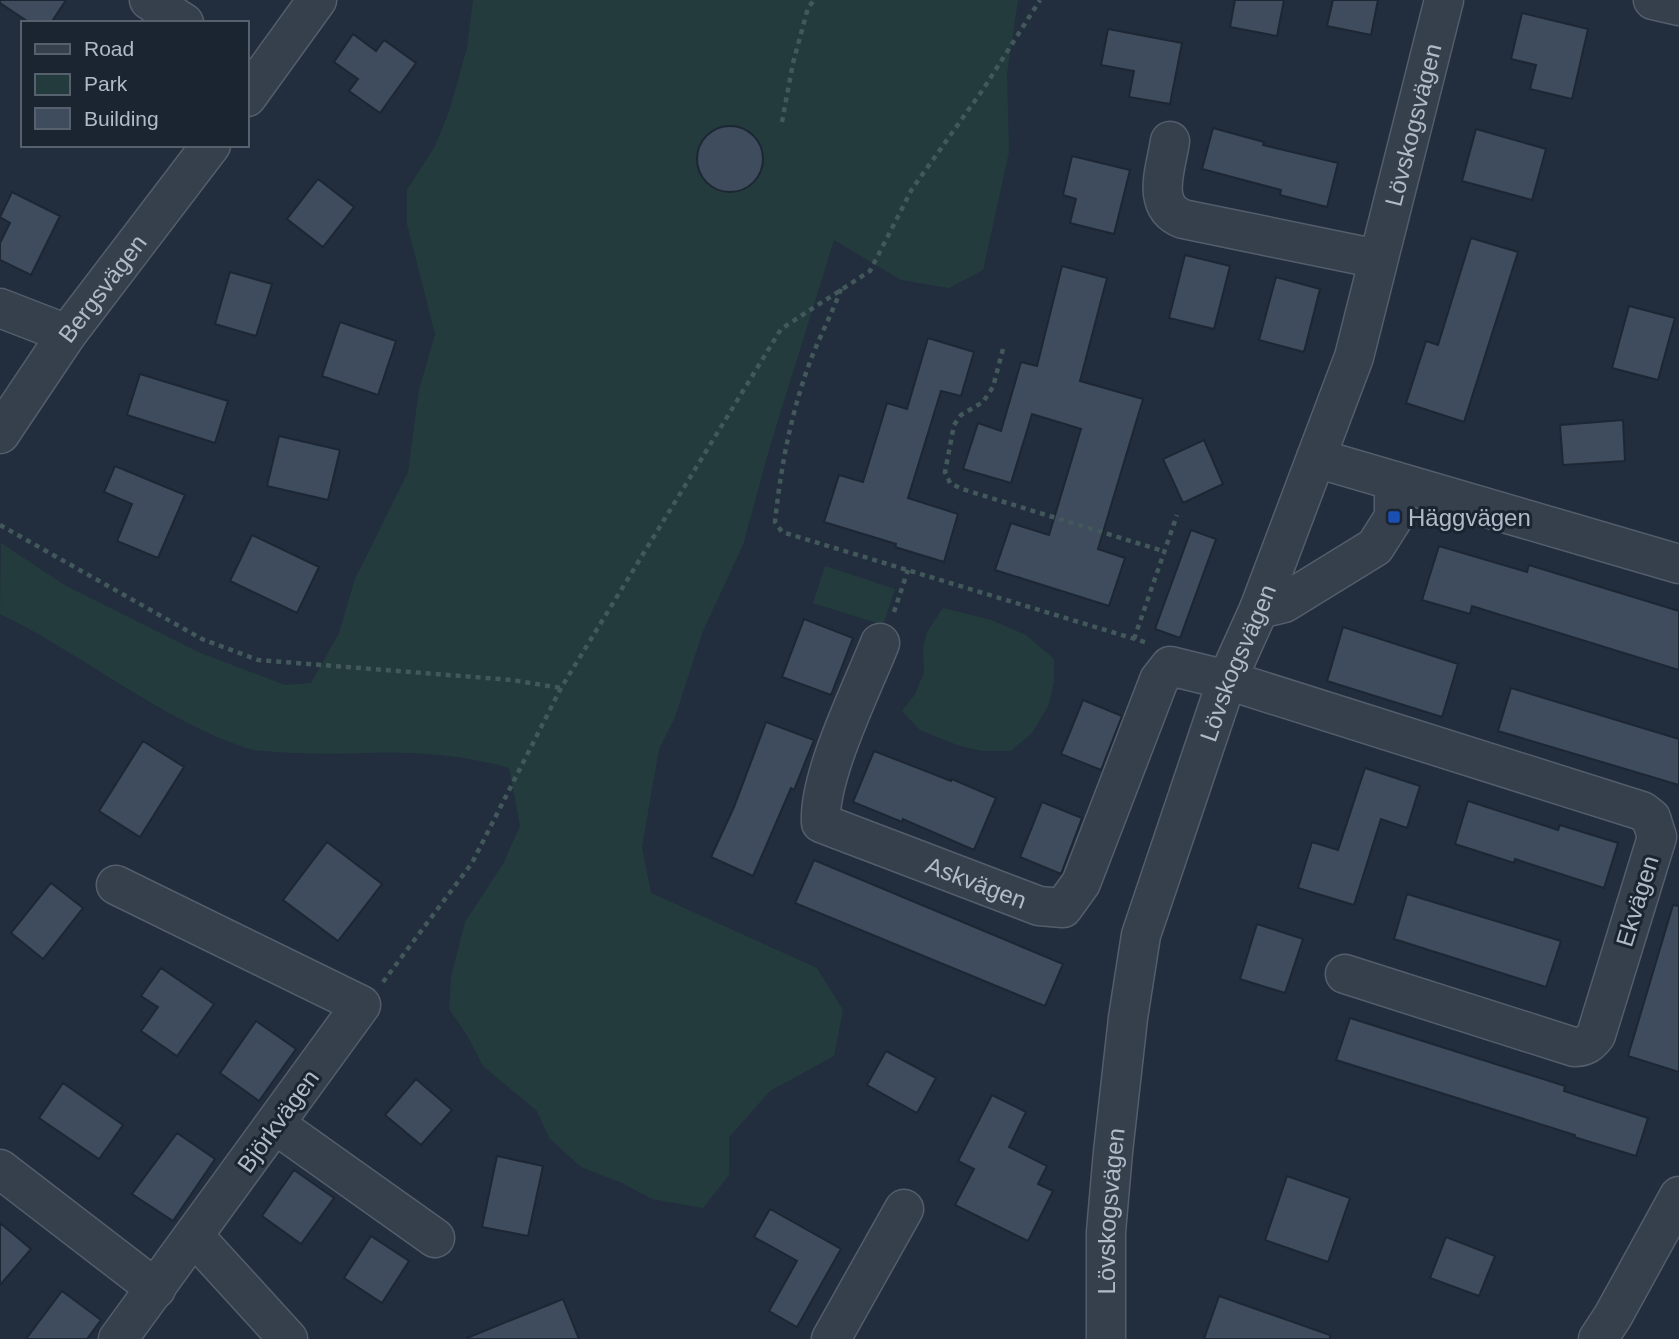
<svg xmlns="http://www.w3.org/2000/svg" width="1679" height="1339" font-family="Arial,sans-serif">
	<rect width="100%" height="100%" fill="#222e3d"/>
	<path fill="#243b3e" d="M473,0H1018L1007,74L1009,152L983,270L949,288L901,280L834,240L770,446L743,545L703,631L675,717L659,749L642,847L651,893L817,968L843,1010L834,1056L770,1091L729,1137V1175L703,1208L652,1199L622,1183L581,1167L549,1138L537,1111L483,1066L467,1035L449,1009L451,977L465,922L503,864L520,826L509,768C465,755 413,751 367,753C336,754 306,754 276,752C267,751 257,751 249,749C159,719 85,655 0,614L1,543L66,586L198,652L285,685L311,683L339,633L355,579L408,472L419,390L435,334L407,224V190L435,146L449,112L467,48Z
		M825,566L895,589L883,625L813,603Z
		M943,608L991,620L1026,635L1054,659V683L1048,706L1032,733L1011,751H982L957,745L920,730L902,711L915,694L924,673L923,648L927,632Z"/>
	<path fill="#3e4c5d" stroke="#1d2734" stroke-width="2" d="M0,0H66L51,23H30L0,3Z
		M1235,0H1284L1277,36L1230,27Z
		M1333,0H1378L1371,35L1327,26Z
		M1522,13L1588,29L1572,99L1530,89L1536,65L1511,59Z
		M1108,29L1182,43L1170,104L1129,97L1134,71L1101,65Z
		M353,34L376,51L384,40L416,63L380,113L349,91L358,79L334,62Z
		M697 159a33 33 0 1 1 66 0a33 33 0 1 1-66 0Z
		M1213,128L1264,142L1263,145L1338,163L1327,207L1280,195L1281,190L1202,169Z
		M1476,129L1546,149L1532,200L1462,181Z
		M1072,156L1130,170L1114,234L1070,223L1076,199L1063,195Z
		M318,179L354,207L323,247L287,219Z
		M12,192L60,216L31,275L0,260V243L10,223L0,217Z
		M1471,238L1518,252L1464,422L1406,403L1426,341L1438,345Z
		M1185,255L1230,266L1214,329L1169,318Z
		M1062,266L1107,278L1080,381L1143,399L1098,549L1125,558L1109,606L995,570L1011,523L1049,535L1081,429L1032,414L1011,483L963,469L978,423L1001,431L1021,362L1037,366Z
		M230,272L272,284L256,336L215,324Z
		M1276,277L1320,289L1304,352L1259,340Z
		M1629,306L1675,318L1658,380L1612,368Z
		M340,322L396,341L378,395L322,376Z
		M928,338L974,352L961,396L941,391L908,498L958,514L944,562L895,547L896,544L824,522L839,475L863,482L887,403L907,409Z
		M140,374L228,401L215,443L127,415Z
		M1623,420L1625,461L1563,465L1560,425Z
		M279,436L340,450L328,500L267,486Z
		M1204,440L1223,484L1183,503L1163,459Z
		M115,466L185,495L158,558L117,541L132,504L104,492Z
		M1191,530L1216,539L1180,638L1155,629Z
		M252,535L319,567L297,613L230,581Z
		M1439,546L1527,572L1529,565L1679,611V670L1472,606L1470,614L1422,600Z
		M804,619L853,638L831,695L782,677Z
		M1343,627L1458,664L1442,717L1327,681Z
		M1511,688L1679,739V785L1498,731Z
		M1083,700L1122,716L1101,770L1061,754Z
		M766,722L814,740L794,790L791,788L753,876L711,857L734,807Z
		M143,741L184,767L140,837L99,811Z
		M874,751L951,781L952,779L996,798L974,850L903,819L902,822L853,802Z
		M1365,768L1420,786L1407,828L1381,819L1354,905L1298,888L1312,842L1338,850Z
		M1468,801L1558,830L1560,825L1618,843L1604,888L1515,859L1514,863L1455,844Z
		M1042,802L1082,818L1061,874L1020,857Z
		M327,842L382,884L338,941L283,900Z
		M814,860L1063,964L1045,1006L795,903Z
		M51,883L83,908L43,959L11,933Z
		M1407,894L1561,941L1546,987L1394,939Z
		M1673,905L1679,906V1072L1628,1056Z
		M1257,924L1303,939L1285,993L1240,979Z
		M161,968L214,1004L177,1056L141,1031L158,1007L141,996Z
		M1350,1018L1565,1086L1564,1091L1648,1118L1636,1156L1574,1137L1575,1135L1336,1060Z
		M256,1021L296,1049L259,1101L220,1073Z
		M886,1051L936,1078L917,1113L867,1085Z
		M416,1079L452,1110L421,1145L385,1115Z
		M63,1083L123,1125L99,1159L39,1118Z
		M992,1095L1026,1112L1009,1147L1047,1166L1038,1184L1053,1191L1028,1241L955,1205L974,1169L958,1161Z
		M177,1133L215,1159L173,1221L132,1194Z
		M497,1156L543,1166L528,1236L482,1227Z
		M294,1170L334,1198L301,1244L262,1216Z
		M1287,1176L1350,1198L1328,1262L1265,1240Z
		M770,1209L841,1249L797,1327L769,1311L797,1261L754,1237Z
		M0,1223L31,1249L0,1285Z
		M371,1236L409,1261L382,1303L344,1278Z
		M1446,1237L1495,1256L1479,1296L1430,1278Z
		M62,1291L101,1320L87,1339H26Z
		M1219,1296L1330,1335V1339H1204Z
		M563,1299L579,1339H467V1338Z"/>
	<g fill="none" stroke-linecap="round" stroke-linejoin="round">
		<g stroke="#545d6b" stroke-width="41">
			<g id="minor">
				<path d="M149,0L184,23"/>
				<path d="M1653,0L1679,6"/>
				<path d="M247,97L317,0"/>
				<path d="M1170,141C1166,169 1150,206 1183,219L1378,259"/>
				<path d="M0,308L67,334"/>
				<path id="s1" d="M0,434L67,334L211,145"/>
				<path d="M1316,458L1679,564"/>
				<path d="M1259,609L1284,603L1375,547L1394,517V481"/>
				<path id="s2" d="M880,643C862,689 818,776 821,823L1039,906L1063,908L1081,883L1159,680L1170,666L1227,680L1642,811L1651,818L1657,837L1596,1035C1590,1043 1585,1047 1574,1047L1345,974"/>
				<path d="M116,885L361,1005L118,1339"/>
				<path d="M276,1125L435,1238"/>
				<path d="M0,1169L156,1289"/>
				<path d="M194,1236L288,1339"/>
				<path d="M831,1339L904,1209"/>
				<path id="s3" d="M1106,1339V1232L1113,1152L1128,1018L1141,935L1227,680L1259,609L1354,357L1444,0"/>
				<path d="M1598,1339L1613,1316L1679,1196"/>
			</g>
		</g>
		<path stroke="#42585b" stroke-width="4.5" stroke-dasharray="5 5" stroke-linecap="butt" d="M782,122L793,63L808,8L814,0
			M841,289C833,311 822,332 813,354C792,407 781,465 775,522L782,532L1148,643
			M1003,349L993,387L983,402L961,415L954,425L945,472L950,483L962,489L1163,551
			M0,525L202,639L258,660L512,680L561,688
			M894,612L908,570
			M1134,639L1177,515
			M383,982L472,863L561,688L781,329L870,271L912,189L984,88L1040,0"/>
		<use href="#minor" stroke="#36404d" stroke-width="38"/>
	</g>
	<rect fill="#1a4fb4" stroke="#1b2532" stroke-width="2.5" x="1387" y="510" width="14" height="14" rx="3.5"/>
	<g text-anchor="middle" dominant-baseline="central" stroke-width="6" stroke-linejoin="round" paint-order="stroke">
		<g font-size="24" fill="#b1bac9" stroke="#1b2532">
			<text stroke="none"><textPath href="#s3" startOffset="1262">Lövskogsvägen</textPath></text>
			<text stroke="none"><textPath href="#s1" startOffset="178">Bergsvägen</textPath></text>
			<text stroke="none"><textPath href="#s3" startOffset="695">Lövskogsvägen</textPath></text>
			<text stroke="none"><textPath href="#s2" startOffset="357">Askvägen</textPath></text>
			<text transform="translate(1637 901) rotate(-73)">Ekvägen</text>
			<text transform="translate(278 1121) rotate(-54)">Björkvägen</text>
			<text stroke="none"><textPath href="#s3" startOffset="128">Lövskogsvägen</textPath></text>
		</g>
		<g font-size="24" fill="#b1bac9" stroke="#1b2532" text-anchor="start">
			<text x="1408" y="517">Häggvägen</text>
		</g>
	</g>
	<rect x="21" y="21" width="228" height="126" fill="#1b2532" stroke="#57616e" stroke-width="2"/>
	<rect x="35" y="44" width="35" height="10" fill="#36404d" stroke="#57616e" stroke-width="2"/>
	<text x="84" y="56" font-size="21" fill="#b1bac9">Road</text>
	<rect x="35" y="74" width="35" height="21" fill="#243b3e" stroke="#57616e" stroke-width="2"/>
	<text x="84" y="91" font-size="21" fill="#b1bac9">Park</text>
	<rect x="35" y="108" width="35" height="21" fill="#3e4c5d" stroke="#57616e" stroke-width="2"/>
	<text x="84" y="126" font-size="21" fill="#b1bac9">Building</text>
</svg>
